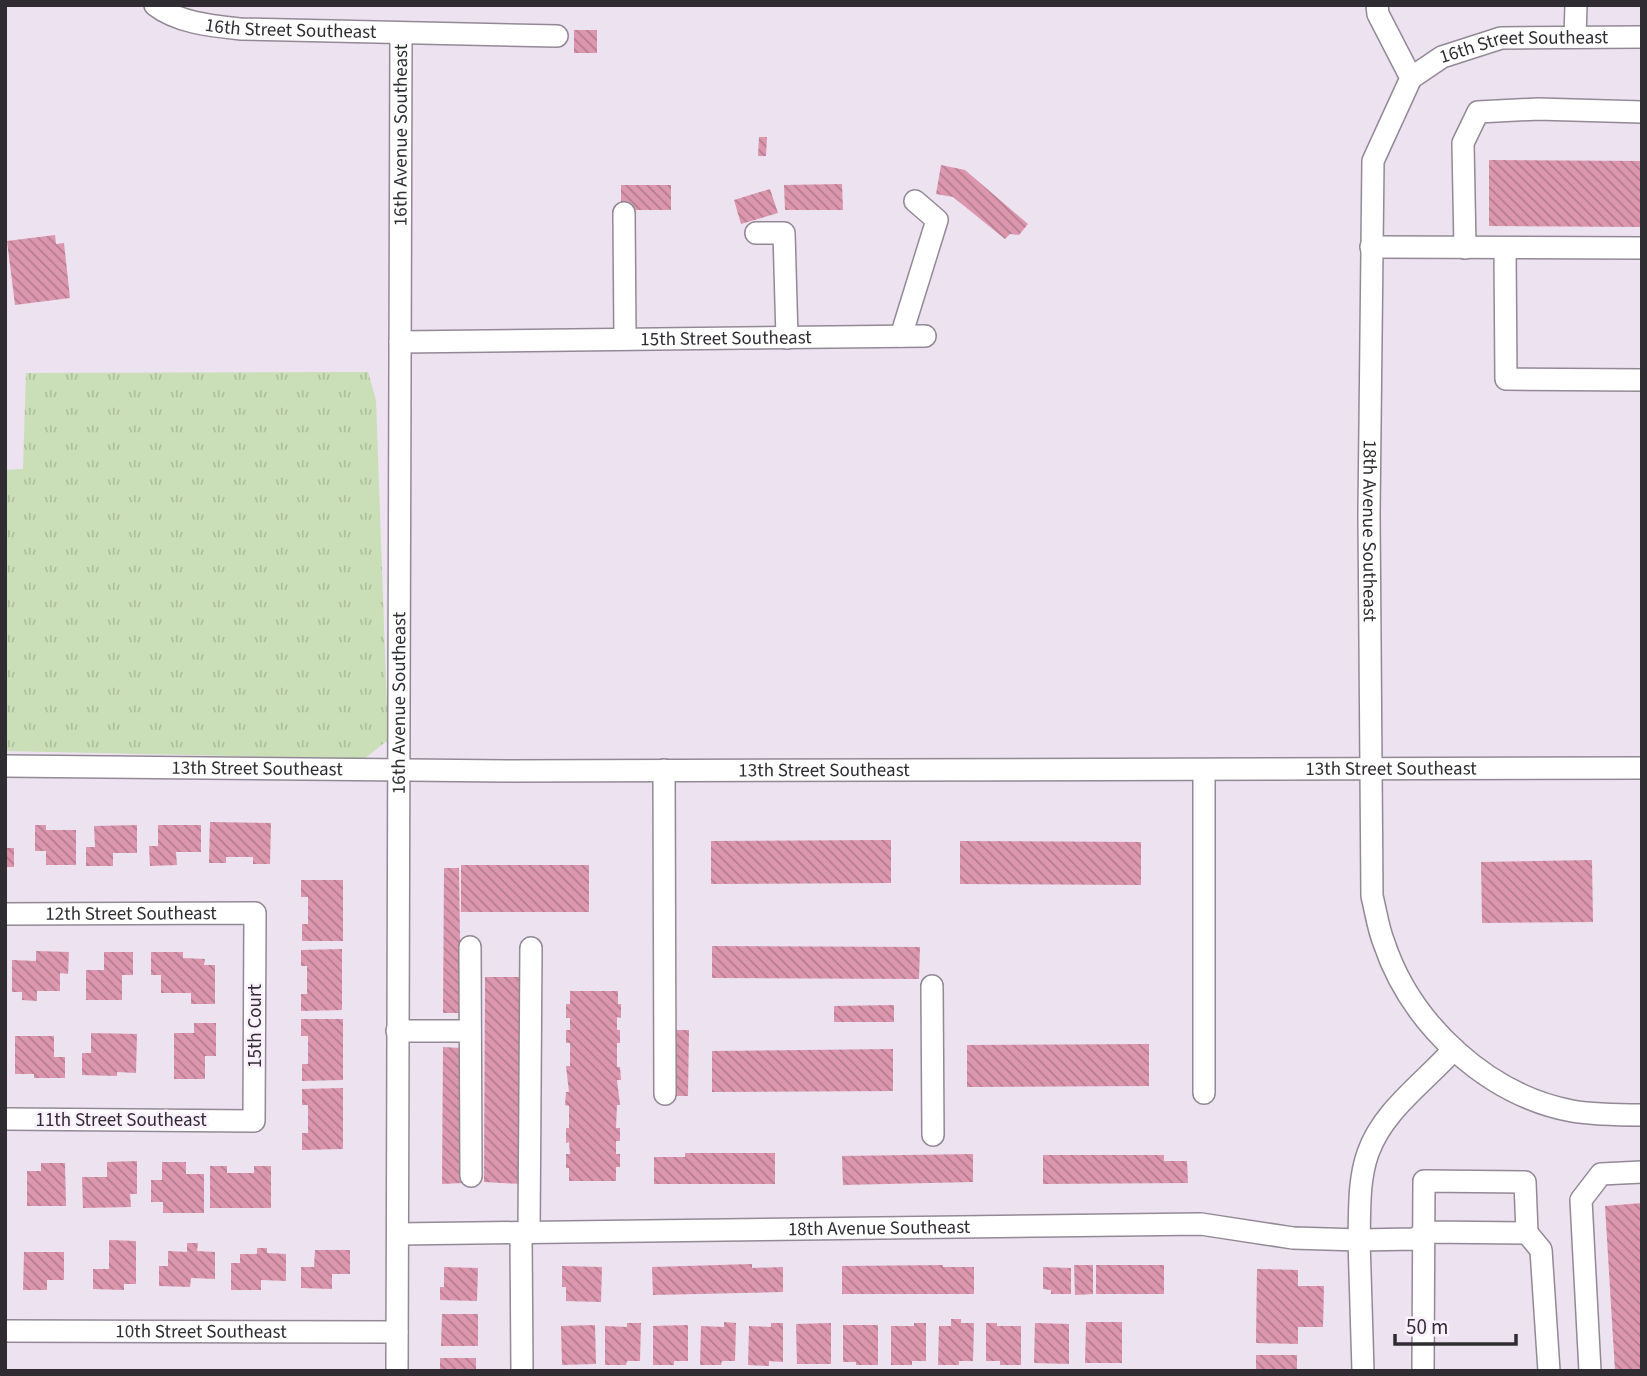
<svg xmlns="http://www.w3.org/2000/svg" width="1647" height="1376" font-family="'Source Sans 3',sans-serif">
	<defs>
		<pattern id="grass-tufts" width="24" height="20" patternUnits="userSpaceOnUse" patternTransform="scale(1.75)"><rect width="24" height="20" fill="#cadeb7"/><path d="M3 7l-1-3M5 7V3M7 7l1-3M15 17l-1-3M17 17v-4M19 17l1-3" fill="none" stroke="#aebf9e"/></pattern>
		<pattern id="building-back-hatch" width="6" height="6" patternUnits="userSpaceOnUse" patternTransform="scale(1.75)"><rect width="6" height="6" fill="#dc97ae"/><path d="M-1 5l2 2M0 0l6 6M5-1l2 2" fill="none" stroke="#b37c8e"/></pattern>
	</defs>
	<rect width="100%" height="100%" fill="#ece2f0"/>
	<path fill="url(#grass-tufts)" d="M368,372L376,400L388,740L364,759L5,751V470L23,469L26,373Z"/>
	<path fill="url(#building-back-hatch)" d="M574,30H597V53H574Z
		M759,137H767L766,156H758Z
		M1489,160L1642,161V227L1489,226Z
		M941,165L965,170L1028,224L1019,235L1010,234L1005,239L953,197L936,194Z
		M842,184L843,210H785L784,185Z
		M621,185H671V210H621Z
		M770,189L778,213L741,224L734,200Z
		M55,235L56,244L64,243L70,298L15,305L7,241Z
		M210,822L271,823L270,864H253V857H226V863H209Z
		M35,825H46V830H76V865H46V851H35Z
		M137,825V853H113V866H86V847H95L94,826Z
		M158,825H201V852H176L177,865L150,866L149,846H158Z
		M891,840V883L711,884V841Z
		M960,841L1141,842V885L960,884Z
		M5,848H14V867H5Z
		M1592,860L1593,922L1482,923L1481,862Z
		M461,865H589V912H461Z
		M444,868H459L461,1013H443Z
		M301,880H343V941H302V924H308V897H301Z
		M712,946L920,947L919,979L712,978Z
		M342,949V1010L301,1011V994H307V966H301V950Z
		M36,951L69,952L68,974L60,973V991H37V1001L22,1000V992H12V960L36,961Z
		M104,952H133V975H122V1000H86V970H104Z
		M151,952H183V958L205,959L204,965H215V1004H191V993H161V975H151Z
		M485,977H522L521,1184L484,1182Z
		M570,991H618V1004H621V1018L617,1017V1030H620V1043H617V1067H620L621,1080H617L620,1105H617L616,1128H620V1141H616V1154H620V1167H616V1181H569V1168H566V1154H570L569,1142L566,1143V1128H569V1106L565,1105L566,1092H569L566,1066H570V1043H566V1030H570V1018H566V1004H570Z
		M894,1005V1022H834V1006Z
		M301,1019H343V1080L302,1081V1064H308V1036H301Z
		M194,1023H216V1056H205V1079H174V1033H194Z
		M672,1030H689L688,1096H671Z
		M91,1033L137,1034L136,1073L117,1072V1076L82,1075V1053H91Z
		M15,1036H54V1057H65V1078H34V1074H15Z
		M1149,1044V1086L967,1087V1045Z
		M443,1047L461,1048L462,1183L442,1184Z
		M893,1049V1091L712,1092V1051Z
		M343,1088V1149L302,1150V1133H308V1105H302V1089Z
		M685,1153H775V1184H654V1157H685Z
		M973,1154V1182L843,1185L842,1156Z
		M1043,1155H1164V1161H1187L1188,1183L1043,1184Z
		M137,1161V1194H130L131,1207L83,1208L82,1177H107V1162Z
		M162,1162H186V1174H204V1213H163V1202H151V1180H162Z
		M41,1163H65L66,1206H27V1171H41Z
		M210,1166H227V1173H254V1166H271V1208H210Z
		M1642,1203V1371H1615L1605,1206Z
		M109,1240L136,1241V1284H124V1290L93,1289V1269H109Z
		M187,1243H198L197,1251L215,1252V1279L191,1278L190,1287L159,1286V1266H168V1251L187,1252Z
		M257,1248H267V1253L286,1254V1281L261,1280V1290H231V1263H240V1254H257Z
		M315,1250H350V1274H332V1289L301,1288V1267H314Z
		M24,1252H64V1280H47V1290H23Z
		M752,1264V1268L783,1267V1292L653,1295L652,1267Z
		M943,1265V1267H974V1294H842V1266Z
		M1074,1265H1093V1294L1075,1295Z
		M1096,1265H1164V1294H1096Z
		M562,1266L602,1267L601,1302L566,1301V1287H562Z
		M444,1267L478,1268L477,1301L440,1300V1287H444Z
		M1043,1267L1071,1268V1294H1051V1290L1043,1289Z
		M1257,1269L1298,1270V1286H1324L1323,1327H1298V1344L1256,1343Z
		M442,1314H478V1346H441Z
		M951,1319H961V1323H974L973,1361H959V1365H938L939,1326H951Z
		M724,1322L736,1323L735,1361H722L721,1365H700L701,1326L724,1327Z
		M1086,1322H1122V1363H1085Z
		M627,1323H641L640,1361H627L626,1365H605V1326L627,1327Z
		M771,1323H783V1362L769,1361V1366L748,1365L749,1326L771,1327Z
		M831,1323V1364H797L796,1324Z
		M914,1323H926V1361H912V1365H891V1326H914Z
		M986,1323H997V1326H1021V1365H1000V1361H986Z
		M1035,1323L1069,1324V1364L1034,1363Z
		M595,1325L596,1364L562,1365L561,1326Z
		M688,1325V1361H674V1365H653V1326Z
		M843,1325H878V1365H856V1362H843Z
		M1256,1355H1297V1371H1256Z
		M440,1358H476V1371H440Z"/>
	<g fill="none" stroke-linecap="round" stroke-linejoin="round">
		<g stroke="#938996" stroke-width="24">
			<g id="minor">
				<path id="s1" d="M155,5C178,23 213,26 241,29L557,36"/>
				<path id="s2" d="M1377,5L1378,14L1411,78L1373,161L1369,514L1372,896C1376,912 1378,928 1384,943C1411,1024 1487,1095 1572,1111C1595,1115 1619,1115 1642,1115"/>
				<path d="M1575,37L1576,5"/>
				<path id="s3" d="M1411,78L1442,57L1501,38L1642,37"/>
				<path d="M624,213L625,339"/>
				<path d="M756,233H784L787,338"/>
				<path d="M1371,247L1642,248"/>
				<path d="M1465,248L1463,143L1478,112L1538,109L1642,112"/>
				<path d="M1505,249L1506,379L1642,380"/>
				<path d="M901,336L937,220L915,201"/>
				<path id="s4" d="M400,342L925,336"/>
				<path id="s5" d="M5,766L508,771L1642,768"/>
				<path d="M664,770L665,1094"/>
				<path d="M1204,770V1093"/>
				<path id="s6" d="M5,914L255,913L254,1121L5,1119"/>
				<path d="M470,947L471,1176"/>
				<path d="M932,986L933,1135"/>
				<path d="M397,1031H470"/>
				<path d="M529,1233L531,948"/>
				<path d="M1527,1233L1541,1250L1549,1371"/>
				<path id="s7" d="M398,1234L1201,1224L1293,1238L1359,1240L1363,1371"/>
				<path d="M521,1234L522,1371"/>
				<path id="s8" d="M5,1331L397,1332"/>
				<path id="s9" d="M397,1371L401,33"/>
				<path d="M1423,1371L1424,1181L1525,1182L1527,1233L1424,1232L1415,1239L1359,1240C1360,1212 1358,1181 1368,1153C1383,1110 1425,1082 1454,1049"/>
				<path d="M1590,1371L1581,1200L1601,1174L1642,1172"/>
			</g>
		</g>
		<use href="#minor" stroke="#fff" stroke-width="21"/>
	</g>
	<g text-anchor="middle" dominant-baseline="central" stroke-width="5" stroke-linejoin="round" paint-order="stroke">
		<g font-size="19" fill="#302d32" stroke="#f9effd">
			<text stroke="none"><textPath href="#s1" startOffset="140">16th Street Southeast</textPath></text>
			<text stroke="none"><textPath href="#s3" startOffset="121">16th Street Southeast</textPath></text>
			<text stroke="none"><textPath href="#s9" startOffset="1236">16th Avenue Southeast</textPath></text>
			<text stroke="none"><textPath href="#s4" startOffset="326">15th Street Southeast</textPath></text>
			<text stroke="none"><textPath href="#s2" startOffset="542">18th Avenue Southeast</textPath></text>
			<text stroke="none"><textPath href="#s9" startOffset="668">16th Avenue Southeast</textPath></text>
			<text stroke="none"><textPath href="#s5" startOffset="252">13th Street Southeast</textPath></text>
			<text stroke="none"><textPath href="#s5" startOffset="819">13th Street Southeast</textPath></text>
			<text stroke="none"><textPath href="#s5" startOffset="1386">13th Street Southeast</textPath></text>
			<text stroke="none"><textPath href="#s6" startOffset="126">12th Street Southeast</textPath></text>
			<text transform="translate(255 1026) rotate(-90)">15th Court</text>
			<text x="121" y="1120">11th Street Southeast</text>
			<text stroke="none"><textPath href="#s7" startOffset="481">18th Avenue Southeast</textPath></text>
			<text stroke="none"><textPath href="#s8" startOffset="196">10th Street Southeast</textPath></text>
		</g>
	</g>
	<rect width="1647" height="1376" fill="none" stroke="#302d32" stroke-width="14"/>
	<path d="M1395 1334v10h121v-10" fill="none" stroke="#302d32" stroke-width="3.5"/>
	<text x="1406" y="1334" font-size="21" fill="#302d32" stroke="#f9effd" stroke-width="5" paint-order="stroke">50 m</text>
</svg>
